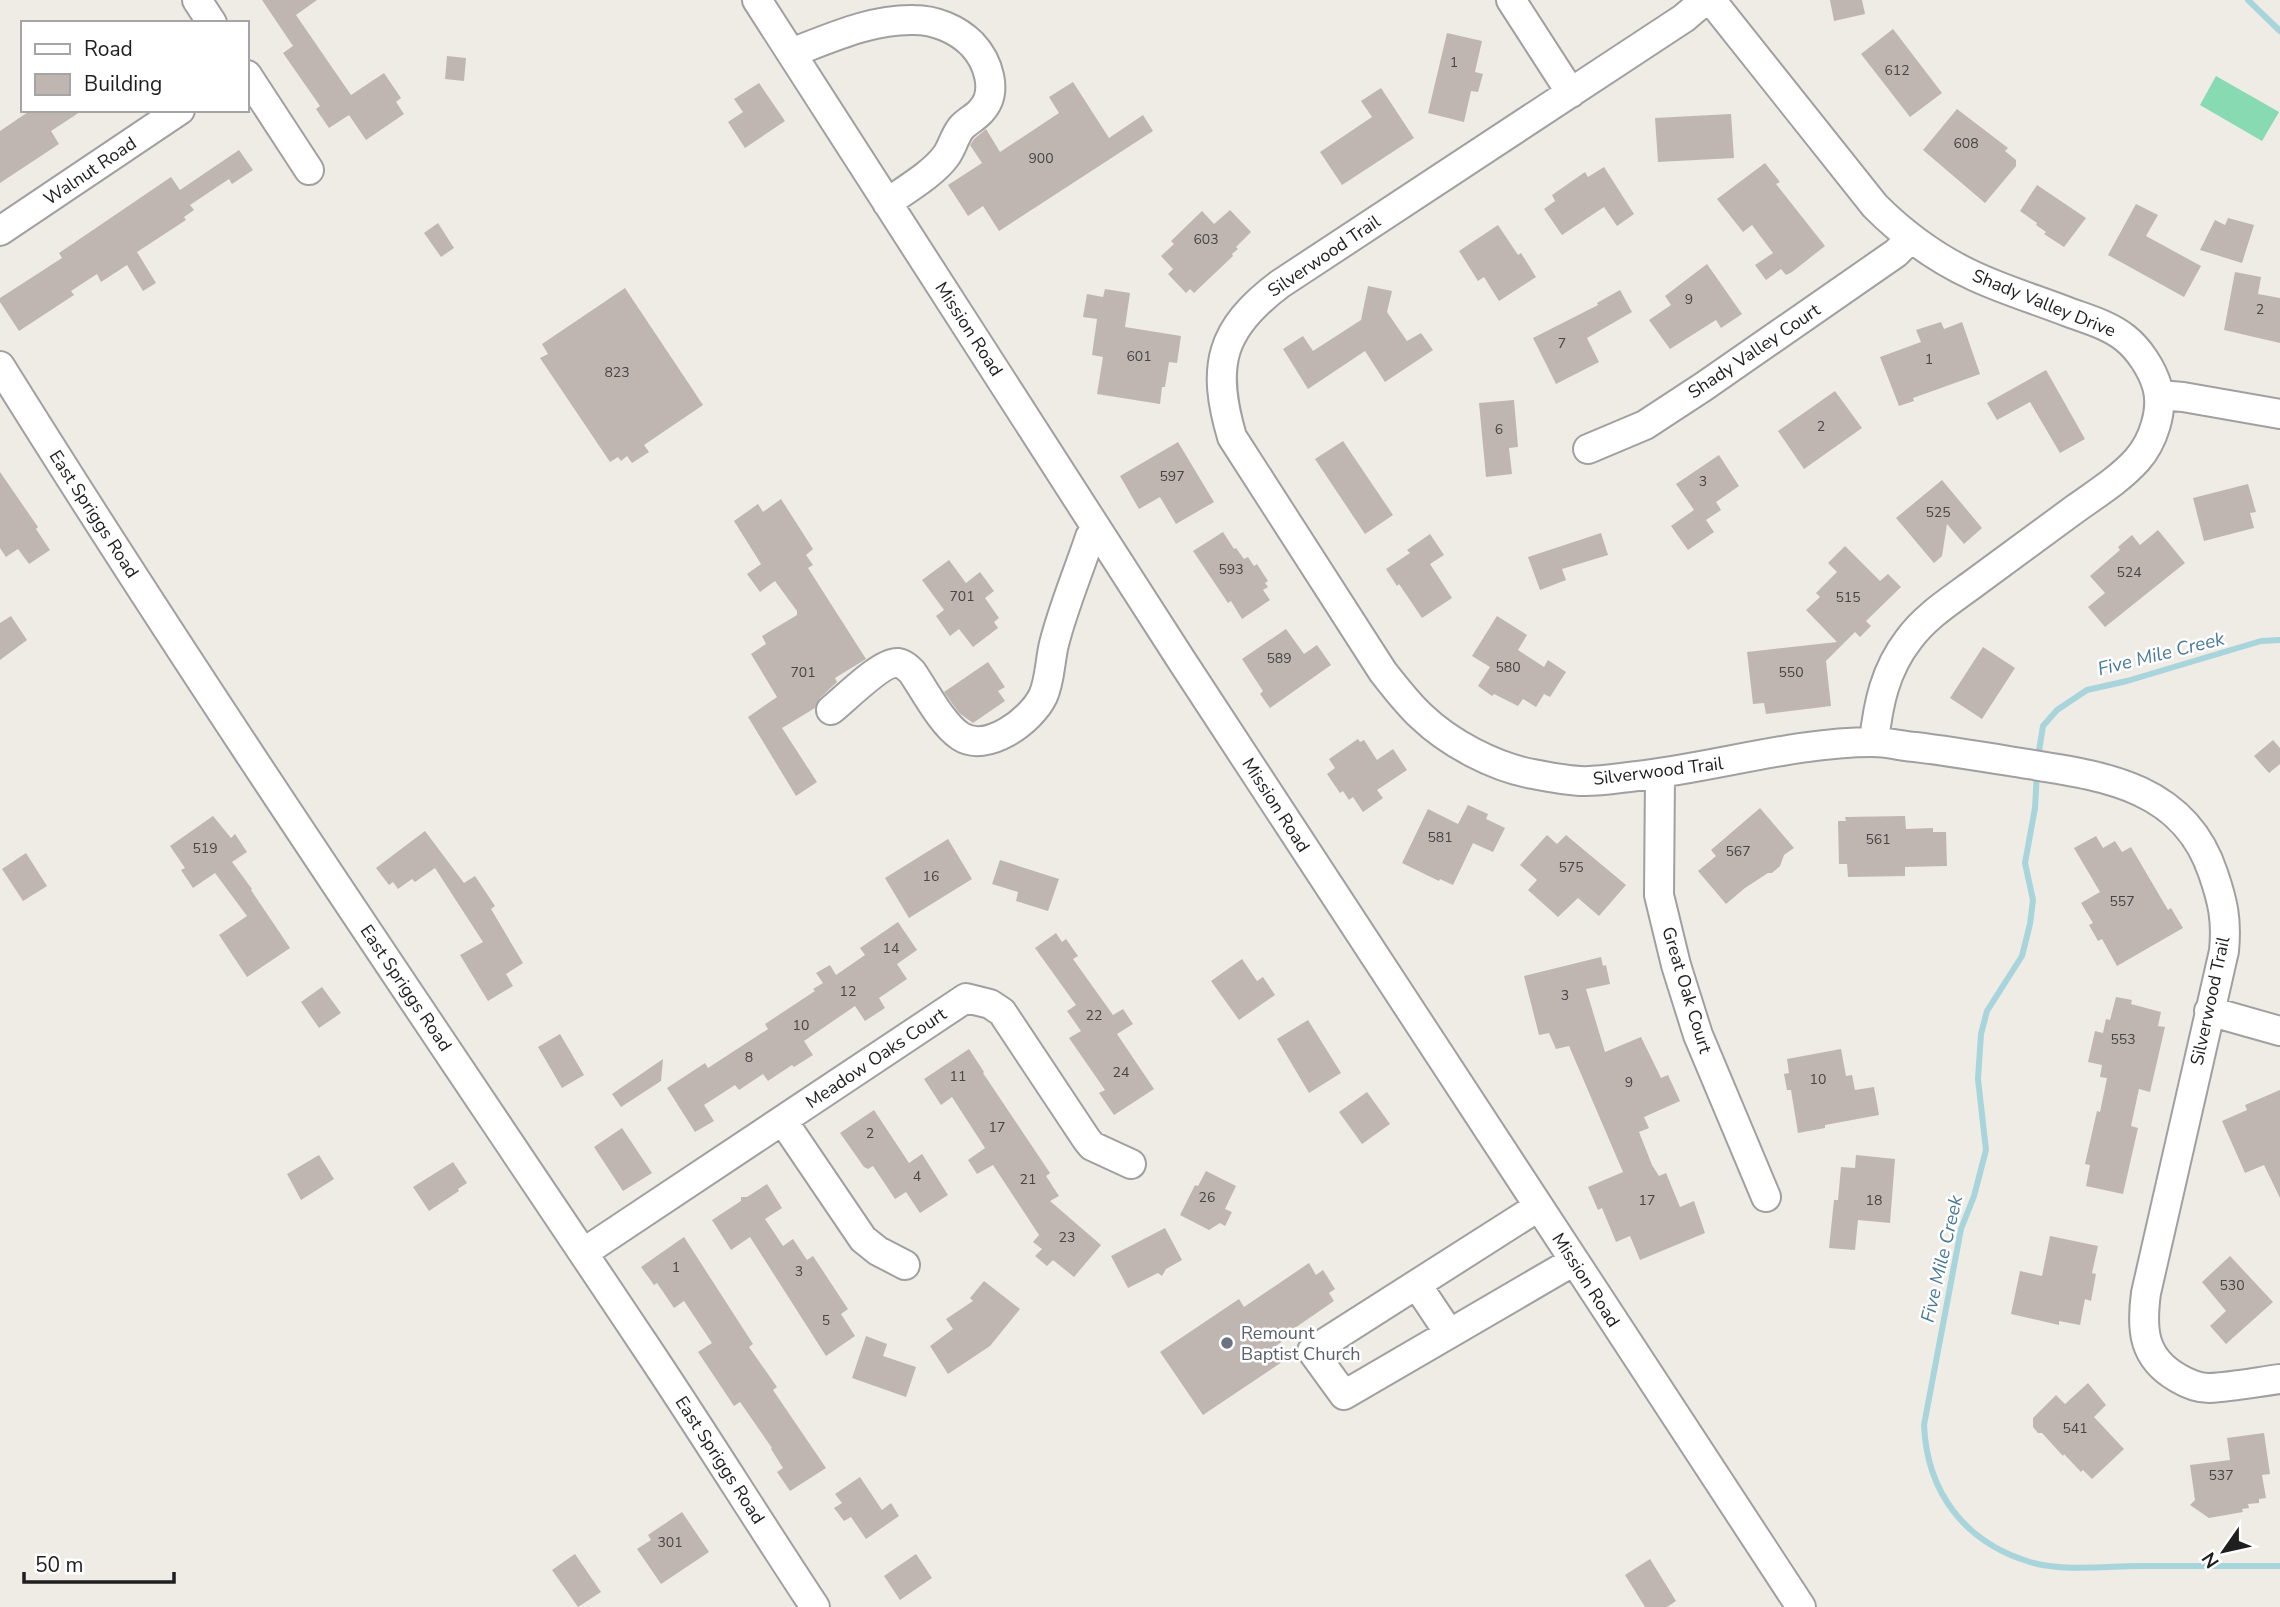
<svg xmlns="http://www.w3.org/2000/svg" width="2280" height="1607" font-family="'Nunito Sans',sans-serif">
	<rect width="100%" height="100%" fill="#efebe5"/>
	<path fill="#87dab2" d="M2216,76L2279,112L2262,141L2200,105Z"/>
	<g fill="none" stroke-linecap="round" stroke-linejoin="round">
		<path stroke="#a8d4db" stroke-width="6" d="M2248,0L2280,31
			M2038,757L2043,726L2057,710L2087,690L2127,681L2261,641L2280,640
			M2037,771L2035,808L2025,863L2033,900L2030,924L2022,956L1987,1011L1981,1034L1978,1079L1986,1150L1974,1196L1961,1229L1924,1425C1927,1492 1964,1542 2030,1562C2064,1572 2106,1566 2141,1566C2188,1566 2234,1566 2280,1566"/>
	</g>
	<path fill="#bfb6b2" d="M262,0H317L296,15L351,95L384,73L401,98L396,102L404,114L366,140L349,115L329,128L316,109L320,106L283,53L293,46Z
		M1830,0H1862L1865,14L1834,21Z
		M1893,29L1942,93L1910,117L1861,54Z
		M1447,33L1482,41L1475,72L1483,74L1478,92L1471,91L1464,122L1428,113Z
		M447,56L466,58L464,81L445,79Z
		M1073,82L1109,138L1143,115L1153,131L999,231L983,206L968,216L948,185L982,163L970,145L974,139L986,129L1000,152L1059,113L1049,97Z
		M759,83L785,121L745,148L728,122L743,112L734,99Z
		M1381,88L1414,138L1342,185L1320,152L1372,117L1361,101Z
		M1957,109L2008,148L2005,151L2016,160V166L1985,203L1923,150Z
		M31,110H83L51,131L59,144L0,183V131Z
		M1731,114L1734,158L1658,162L1655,118Z
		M239,150L253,170L232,184L229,179L190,205L194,210L184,217L186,220L137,252L156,283L143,291L127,265L101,282L97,274L71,291L74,295L19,331L0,302V298L62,258L59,253L171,177L180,190Z
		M1765,163L1780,182L1776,184L1825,246L1792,272L1786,275L1781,269L1766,280L1755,265L1773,253L1752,225L1743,232L1717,199Z
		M1604,167L1634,214L1617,226L1604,207L1562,235L1544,209L1555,201L1552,195L1585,172L1588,177Z
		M2037,185L2086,218L2064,247L2044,234L2046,232L2036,225L2037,223L2020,211Z
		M2136,204L2158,215L2146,236L2201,266L2184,297L2108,255Z
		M1230,210L1251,232L1236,247L1238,249L1232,254L1233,256L1194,293L1190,289L1186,293L1168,274L1173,269L1161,256L1174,244L1171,241L1202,211L1214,224Z
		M2228,218L2254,225L2242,263L2200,250L2215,220L2225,225Z
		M438,223L454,248L441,257L424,233Z
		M1498,225L1518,255L1521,253L1536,277L1499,301L1484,277L1478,281L1459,251Z
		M1707,264L1742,314L1721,328L1716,320L1670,349L1649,320L1671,305L1665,296Z
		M2235,272L2261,277L2258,294L2280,298V343L2224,330Z
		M1368,286L1392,291L1387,312L1407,341L1421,333L1433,350L1385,382L1365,351L1308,389L1283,349L1303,336L1313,351L1361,320Z
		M625,288L703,405L644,445L649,452L632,463L627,456L621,461L618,457L610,462L540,358L548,354L542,344Z
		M1105,289L1130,293L1125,327L1181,336L1177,363L1169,362L1165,387H1162L1160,404L1097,394L1103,357L1092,355L1097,319L1083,317L1087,294L1103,297Z
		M1620,290L1632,312L1587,338L1599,362L1556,384L1533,338L1598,305L1597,303Z
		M1941,322L1944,329L1962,322L1980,374L1913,398L1914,401L1899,406L1880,357L1921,342L1916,330Z
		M2046,370L2085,439L2060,453L2030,402L1997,420L1987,403Z
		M1835,391L1862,428L1804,469L1778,431Z
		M1514,400L1518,447L1509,448L1512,474L1486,477L1479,403Z
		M1343,441L1393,515L1365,534L1315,459Z
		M1178,442L1214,502L1176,524L1160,497L1139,509L1120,476Z
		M1719,455L1739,486L1716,502L1721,510L1706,520L1714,532L1688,550L1671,526L1694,510L1676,484Z
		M0,472L38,527L36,529L50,550L29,564L18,549L6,557L0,548Z
		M1942,480L1982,528L1964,544L1947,524L1942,556L1934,563L1896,518Z
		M2248,484L2256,512L2250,513L2254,528L2204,541L2193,498Z
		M781,499L813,549L806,555L813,565L808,568L866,659L835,678L837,682L820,698L815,708L782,728L817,782L796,796L748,717L777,697L751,654L766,644L762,636L797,615V611L775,581L760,592L747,574L761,564L734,521L758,504L763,512Z
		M2158,530L2185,563L2105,627L2088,607L2105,593L2090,576L2120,550L2118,547L2132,535L2140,545Z
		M1223,532L1234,549L1236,548L1244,559L1248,557L1254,566L1257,564L1268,581L1265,583L1268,587L1263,590L1270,600L1242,619L1231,601L1228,603L1193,551Z
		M1601,533L1608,555L1562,569L1566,580L1540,590L1528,557Z
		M1430,534L1444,555L1430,564L1452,598L1422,618L1399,584L1397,586L1386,569L1410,553L1407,550Z
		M1845,546L1880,581L1888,574L1901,587L1866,621L1871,626L1860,637L1855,632L1826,661L1831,706L1766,714L1764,703L1753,704L1747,652L1837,642L1806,610L1820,597L1816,593L1837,572L1828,563Z
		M949,560L966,583L980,572L994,591L985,598L999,618L994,622L998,628L973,647L959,629L950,636L936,616L944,610L922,580Z
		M11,616L27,640L0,660V623Z
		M1497,616L1527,635L1518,650L1544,667L1548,660L1566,672L1550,697L1544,694L1536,707L1523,699L1518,706L1494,694L1492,696L1478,686L1490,667L1472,656Z
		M1286,629L1304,654L1317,645L1331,665L1270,708L1260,694L1263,691L1242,659Z
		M1983,647L2015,668L1982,719L1950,698Z
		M988,662L1005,687L998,691L1005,701L973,723L959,713L944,692Z
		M1358,739L1360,742L1364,740L1377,760L1393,749L1407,770L1377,790L1383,798L1363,812L1353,797L1349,800L1343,791L1340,793L1327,774L1335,768L1329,759Z
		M2273,740L2280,748V764L2269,773L2254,756Z
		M1468,805L1488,814L1486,819L1505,828L1493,852L1473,843L1453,885L1440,879L1439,881L1402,863L1428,809L1458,824Z
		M1760,808L1794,848L1784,855L1780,866L1772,873H1768L1745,888L1726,904L1698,871L1716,856L1711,850Z
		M213,816L231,838L235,834L247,852L232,862L252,889L251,890L290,948L247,977L219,935L247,916L215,873L193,888L181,870L185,868L170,846Z
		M1905,816L1906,829L1933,828V832H1946L1947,866L1905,867V876L1848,877L1847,864H1839L1838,821H1846L1845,817Z
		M425,831L464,883L475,876L495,906L491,909L523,963L506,974L513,986L488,1001L460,955L483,942L435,868L415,882L412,879L398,889L393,882L389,885L376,868Z
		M1547,835L1557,844L1566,835L1626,885L1599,916L1578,898L1558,917L1528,890L1537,880L1520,865Z
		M2096,836L2103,848L2115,841L2122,852L2131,847L2168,910L2171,908L2183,928L2117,966L2102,939L2098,941L2089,925L2093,923L2081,903L2100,892L2074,848Z
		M948,839L972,879L909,918L885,878Z
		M26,853L47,886L23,901L2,869Z
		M1000,860L1059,879L1048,911L1016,901L1018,892L992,884Z
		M898,922L917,950L897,964L907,979L879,998L885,1008L865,1021L855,1006L804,1041L813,1055L794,1067L792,1065L768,1081L763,1074L739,1090L735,1085L704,1105L714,1121L695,1132L667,1088L705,1063L708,1068L768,1029L765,1024L815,991L813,989L823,983L816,973L830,965L836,975L865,955L860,948Z
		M1056,933L1062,942L1066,939L1078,956L1073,959L1113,1015L1123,1009L1133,1024L1117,1034L1154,1089L1114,1115L1099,1093L1105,1090L1069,1038L1081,1031L1067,1011L1076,1005L1035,948Z
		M1601,957L1603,966L1606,965L1610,984L1586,989L1605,1052L1641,1037L1661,1078L1668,1075L1680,1101L1644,1117L1649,1128L1639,1132L1652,1165L1659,1176L1666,1173L1680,1207L1694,1201L1705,1233L1640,1260L1630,1236L1616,1242L1602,1208L1598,1210L1588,1187L1623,1172L1569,1046L1556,1049L1549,1033L1539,1035L1524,976Z
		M1242,959L1257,981L1263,977L1275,995L1239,1020L1211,981Z
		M322,987L341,1013L319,1028L301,1002Z
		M2116,997L2132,1000L2131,1004L2161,1012L2158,1026L2165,1027L2150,1092L2139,1089L2131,1126L2138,1128L2123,1194L2086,1186L2090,1165L2085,1164L2097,1111L2100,1112L2107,1078L2100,1077L2102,1065L2088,1062L2095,1031L2103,1033L2106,1019L2110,1020Z
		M1308,1020L1341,1073L1309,1093L1277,1039Z
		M560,1034L584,1075L562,1088L538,1047Z
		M969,1049L984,1072L983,1073L1050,1173L1046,1176L1059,1196L1050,1201L1101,1245L1074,1277L1053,1260L1047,1266L1035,1256L1042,1249L1033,1242L1039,1235L993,1165L977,1174L968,1160L985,1148L952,1097L941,1105L924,1079Z
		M1841,1049L1846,1076L1852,1075L1855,1090L1874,1087L1879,1115L1825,1125V1128L1798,1133L1791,1090H1787L1784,1074L1789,1073L1787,1059Z
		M663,1059L661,1081L621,1107L612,1094Z
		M2280,1090V1198L2264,1165L2245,1173L2222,1121L2247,1110L2245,1105Z
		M1367,1092L1390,1124L1362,1144L1339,1112Z
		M874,1110L909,1163L922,1154L948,1195L920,1213L906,1192L895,1199L873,1166L868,1169L864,1167L840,1133Z
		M622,1128L652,1173L623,1191L594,1147Z
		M319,1155L334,1179L301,1200L287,1174Z
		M1856,1155L1895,1159L1890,1223L1858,1220L1855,1250L1829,1248L1834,1200H1838L1841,1167L1855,1168Z
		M453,1162L467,1183L458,1189L459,1191L429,1211L413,1187Z
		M1206,1171L1236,1186L1225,1209L1232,1212L1225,1226L1220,1223L1209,1230L1180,1215L1195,1185L1198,1186Z
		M767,1184L782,1208L765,1219L783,1246L793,1239L807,1260L813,1256L848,1309L841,1314L855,1336L826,1356L750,1237L731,1250L712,1220L741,1201V1197H747Z
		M1165,1228L1182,1260L1166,1269L1162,1276L1158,1273L1128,1288L1111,1256Z
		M2050,1236L2098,1246L2092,1273L2096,1274L2091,1301L2085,1299L2080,1325L2059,1321V1325L2011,1314L2020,1271L2042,1276Z
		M684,1237L753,1344L749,1347L777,1387L773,1390L826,1468L790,1491L777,1472L783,1468L771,1449L772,1448L740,1402L734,1406L698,1352L712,1343L684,1301L674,1308L657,1283L654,1285L641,1267Z
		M2230,1256L2273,1302L2226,1344L2210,1326L2226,1311L2202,1282Z
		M1309,1263L1316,1275L1323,1270L1335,1289L1329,1293L1334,1301L1289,1332L1291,1335L1273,1348L1282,1362L1203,1415L1160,1352L1239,1299L1244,1307Z
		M984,1281L1020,1309L990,1346L948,1374L930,1346L953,1329L946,1319L973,1301L970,1298Z
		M866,1336L887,1344L883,1356L916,1367L906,1397L852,1378Z
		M2088,1383L2106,1405L2094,1417L2124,1449L2092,1479L2083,1470L2081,1472L2064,1454L2063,1456L2042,1433H2038L2033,1427V1418L2056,1395L2065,1404Z
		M2264,1433L2270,1474L2262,1475L2266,1498L2259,1499V1503L2248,1504L2249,1508L2242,1509L2243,1512L2209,1518L2190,1505L2195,1500L2190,1465L2230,1460L2227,1438Z
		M860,1477L882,1510L891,1503L899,1516L866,1539L851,1517L844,1521L834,1508L842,1503L835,1494Z
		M682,1512L709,1552L661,1584L637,1549L651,1540L648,1535Z
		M575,1554L601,1592L578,1607L552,1570Z
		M916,1554L932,1578L900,1600L884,1576Z
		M1650,1559L1676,1601L1667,1607H1645L1625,1575Z"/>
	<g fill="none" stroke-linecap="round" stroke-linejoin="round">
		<g stroke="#a0a0a0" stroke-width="32">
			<path id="minor" d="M197,0L212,23
				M757,0L1180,658L1801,1607
				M1511,0L1571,93
				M1705,0L1684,18L1280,284C1220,329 1211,366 1232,437L1383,672C1395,687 1407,703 1421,716C1449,743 1494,767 1533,774C1548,777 1564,780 1580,781C1599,782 1619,778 1638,776C1715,767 1796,742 1873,742C1887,742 1901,746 1915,747C1947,751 1978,756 2009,761C2092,775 2182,780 2213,873C2223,902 2227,920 2224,951L2146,1293C2141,1330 2143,1358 2178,1378C2188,1384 2198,1388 2209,1388C2232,1387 2257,1382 2280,1379
				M1711,0L1875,206C1904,235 1937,259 1974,276C2004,290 2037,300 2068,312C2087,319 2109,325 2125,338C2139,349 2152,369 2157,386C2164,410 2153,442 2137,460C2120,479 2096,494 2075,509C2041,534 2007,559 1973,584C1950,601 1926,616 1909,639C1885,670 1878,704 1874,742
				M791,53C831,38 871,19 914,20C935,20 957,29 972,44C988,61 999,92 981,111C975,118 967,121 961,128C954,137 952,148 946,156C933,174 905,190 887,203
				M247,75L309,170
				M0,231L180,110
				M0,366C205,695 425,1016 640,1338C700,1427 756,1518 815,1607
				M2159,395L2183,397L2280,414
				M1588,449L1645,425L1703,387L1896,253L1911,238
				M831,710C845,699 882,661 898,663C904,664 908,668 912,672C925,691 942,724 960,736C986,754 1031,721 1043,696C1050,681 1050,660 1054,644C1063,608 1078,573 1090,537L1096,528
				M1660,774L1659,895L1676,965L1698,1035L1766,1197
				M2209,1011L2280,1031
				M783,1121L863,1239L878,1251L905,1265
				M1538,1207L1312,1351L1344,1395L1574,1261
				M583,1253L966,998L990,1004L1002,1012L1087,1140L1092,1146L1131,1164
				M1417,1285L1449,1333"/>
		</g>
		<use href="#minor" stroke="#fff" stroke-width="28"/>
	</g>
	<circle fill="#6b7280" stroke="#fff" stroke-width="2.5" cx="1227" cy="1343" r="7"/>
	<g text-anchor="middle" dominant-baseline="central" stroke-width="5" stroke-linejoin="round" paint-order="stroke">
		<g font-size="14" fill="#474544">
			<text x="1454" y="62">1</text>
			<text x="1897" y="70">612</text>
			<text x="1966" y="143">608</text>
			<text x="1041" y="158">900</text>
			<text x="1206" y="239">603</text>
			<text x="1689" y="299">9</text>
			<text x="2260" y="309">2</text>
			<text x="1562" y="343">7</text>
			<text x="1139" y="356">601</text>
			<text x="1929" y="359">1</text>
			<text x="617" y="372">823</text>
			<text x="1821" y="426">2</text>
			<text x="1499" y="429">6</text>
			<text x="1172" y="476">597</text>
			<text x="1703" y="481">3</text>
			<text x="1938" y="512">525</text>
			<text x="1231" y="569">593</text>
			<text x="2129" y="572">524</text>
			<text x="962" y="596">701</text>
			<text x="1848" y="597">515</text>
			<text x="1279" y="658">589</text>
			<text x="1508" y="667">580</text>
			<text x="803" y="672">701</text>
			<text x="1791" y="672">550</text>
			<text x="1440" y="837">581</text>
			<text x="1878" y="839">561</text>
			<text x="205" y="848">519</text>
			<text x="1738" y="851">567</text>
			<text x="1571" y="867">575</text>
			<text x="931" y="876">16</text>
			<text x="2122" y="901">557</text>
			<text x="891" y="948">14</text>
			<text x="848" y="991">12</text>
			<text x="1565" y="995">3</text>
			<text x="1094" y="1015">22</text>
			<text x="801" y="1025">10</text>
			<text x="2123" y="1039">553</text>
			<text x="749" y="1057">8</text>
			<text x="1121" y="1072">24</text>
			<text x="958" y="1076">11</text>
			<text x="1818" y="1079">10</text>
			<text x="1629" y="1082">9</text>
			<text x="997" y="1127">17</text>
			<text x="870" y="1133">2</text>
			<text x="917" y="1176">4</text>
			<text x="1028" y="1179">21</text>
			<text x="1207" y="1197">26</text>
			<text x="1647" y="1200">17</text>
			<text x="1874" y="1200">18</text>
			<text x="1067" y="1237">23</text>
			<text x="676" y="1267">1</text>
			<text x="799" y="1271">3</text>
			<text x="2232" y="1285">530</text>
			<text x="826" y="1320">5</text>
			<text x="2075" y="1428">541</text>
			<text x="2221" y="1475">537</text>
			<text x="670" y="1542">301</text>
		</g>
		<g font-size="18" fill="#1f1f1f" stroke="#fff">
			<text transform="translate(90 171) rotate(-34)">Walnut Road</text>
			<text transform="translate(1324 256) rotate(-34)">Silverwood Trail</text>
			<text transform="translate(2044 303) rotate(22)">Shady Valley Drive</text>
			<text transform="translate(969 329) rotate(57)">Mission Road</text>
			<text transform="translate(1754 351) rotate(-34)">Shady Valley Court</text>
			<text transform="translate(94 514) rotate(57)">East Spriggs Road</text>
			<text transform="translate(1658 771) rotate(-7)">Silverwood Trail</text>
			<text transform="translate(1276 805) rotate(57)">Mission Road</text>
			<text transform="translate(406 988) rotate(56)">East Spriggs Road</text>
			<text transform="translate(1687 990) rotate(73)">Great Oak Court</text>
			<text transform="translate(2210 1001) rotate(-78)">Silverwood Trail</text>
			<text transform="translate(876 1058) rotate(-34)">Meadow Oaks Court</text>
			<text transform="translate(1586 1280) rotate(57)">Mission Road</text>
			<text transform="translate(720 1460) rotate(57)">East Spriggs Road</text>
		</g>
		<g font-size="18" fill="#5b616d" stroke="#fff" text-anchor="start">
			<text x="1241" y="1333">Remount<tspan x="1241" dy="21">Baptist Church</tspan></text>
		</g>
		<g font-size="19" font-style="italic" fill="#497a9b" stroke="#fff">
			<text transform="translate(2161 654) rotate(-14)">Five Mile Creek</text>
			<text transform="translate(1942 1259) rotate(-77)">Five Mile Creek</text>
		</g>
	</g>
	<rect x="21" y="21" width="228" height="91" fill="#ffffff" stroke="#a5a5a5" stroke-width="2"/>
	<rect x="35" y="44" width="35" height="10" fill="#ffffff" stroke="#a5a5a5" stroke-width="2"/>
	<text x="84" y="56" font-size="21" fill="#1f1f1f">Road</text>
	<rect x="35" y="74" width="35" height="21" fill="#bfb6b2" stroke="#a5a5a5" stroke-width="2"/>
	<text x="84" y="91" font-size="21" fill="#1f1f1f">Building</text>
	<g transform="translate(2224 1551) rotate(236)" stroke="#ffffff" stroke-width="5" paint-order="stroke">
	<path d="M0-5L12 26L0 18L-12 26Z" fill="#1f1f1f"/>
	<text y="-10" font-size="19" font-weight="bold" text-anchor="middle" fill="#1f1f1f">N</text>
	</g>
	<path d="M24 1572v10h150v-10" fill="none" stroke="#1f1f1f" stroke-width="3.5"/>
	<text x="35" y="1572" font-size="21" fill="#1f1f1f" stroke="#ffffff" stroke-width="5" paint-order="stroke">50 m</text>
</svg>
